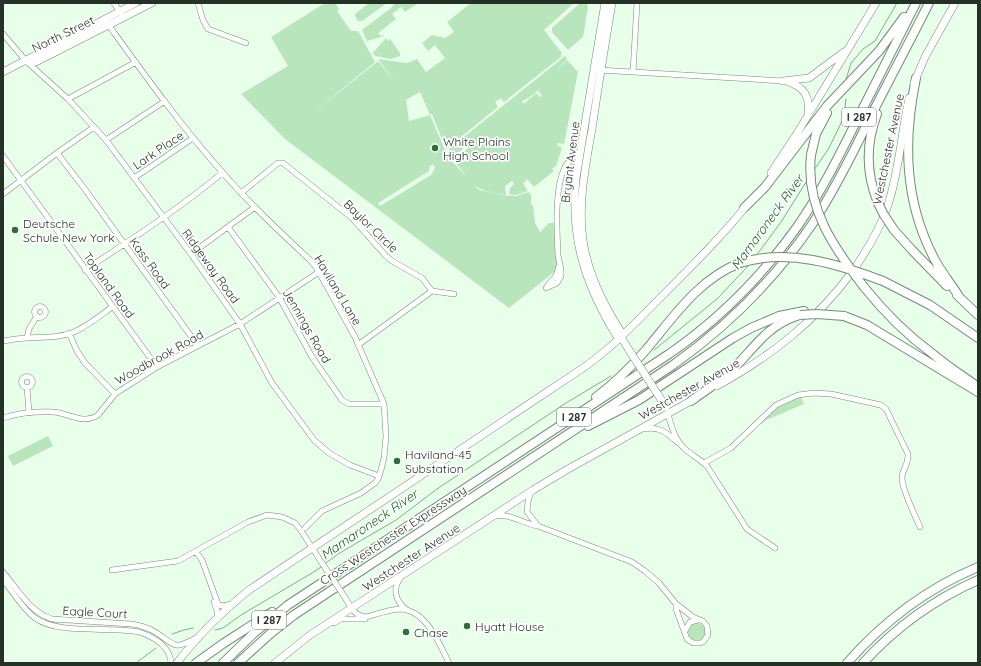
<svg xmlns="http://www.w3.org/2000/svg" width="981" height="666" font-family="Quicksand,sans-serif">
	<rect width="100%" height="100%" fill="#e8ffea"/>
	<path fill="#b8e5bc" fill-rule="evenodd" d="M325,3H335L339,9L337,11L351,31H358L375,62L308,117L378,61L395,82L361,110L395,82L378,59L407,63L417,59L426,72L445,58L435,45L428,51L422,43L432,35L445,38L454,32L447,22L471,3H574L544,30L562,53L561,54V57L504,102L501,98L495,102L498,107L446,149L432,114L430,115L448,157L479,190L508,196H516L529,192L530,194H531V205H533L535,223L540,232L549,223H555L557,265L554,272L509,308L285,139L241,94L288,66L271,37ZM420,92L430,115L409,121L406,100ZM433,164L435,168L431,175L380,206L378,203L429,171L430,166Z
		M369,3H387L362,21H358L355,16V14Z
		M395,3H418L405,12L401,7L392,14L396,19L378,33L381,36L383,35L384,36L367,41L362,30L391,8Z
		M580,3H587L588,7L583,37L569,49H567L552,32V28Z
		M386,38L388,41L390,39L400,53V56L391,59L375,56L373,53Z
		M565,56L567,59C555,72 538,95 522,101L524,104L536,93L540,97L542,96L538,91L567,60L578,72L564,144L558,143L557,145L562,148L556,166L552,169L554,171L534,187L526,178L527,180L523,183L528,191C522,193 515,197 509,194L510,188L514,184L512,181L505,186L506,195C474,190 475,187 456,163L463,157L461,154L474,143L472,141L473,140L459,152L458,158L455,161L449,152V149Z
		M801,397L804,404L764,421L761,425L760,423L779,407Z
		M48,436L53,446L13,466L8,456Z
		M688 632a9 9 0 1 1 18 0a9 9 0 1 1-18 0Z"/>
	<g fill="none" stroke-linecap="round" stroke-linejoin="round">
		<path stroke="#7cb282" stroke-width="1" d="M846,80L851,63L863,49L875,41L897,3
			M814,170L829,148L844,117L846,99
			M756,256L781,222L808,179
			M654,350L717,299L749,265
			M326,563L338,554L396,520L437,489L566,403L611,376
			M215,630L223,628L241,615L312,573L321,567
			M172,634L184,630L193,628
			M136,663L156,648"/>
		<g stroke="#738c75" stroke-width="6">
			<path id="minor" d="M114,3L121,13
				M198,3L203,20L208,29L246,43
				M107,23C144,74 181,126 223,173C249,203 279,231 309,259L316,267L355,337L384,404L386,436L384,458L381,470L378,479L375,483L361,493L322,511L305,528
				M3,34L26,61L68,99L106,140L191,254L240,324L272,383L314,440L329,453L350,465L379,476
				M599,70L783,81
				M633,72L637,3
				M68,99L136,62
				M106,140L165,101
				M57,153L84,188L198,346
				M3,156L157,367
				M564,170L569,167H573L575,169L576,174
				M134,178L193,138
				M241,193L278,163H283L352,218L386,256L392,261L422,278L432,291
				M3,194L57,153L94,127
				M228,227L279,297L312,357L342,400L349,404H384
				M191,254L255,207
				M85,270C132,239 179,209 222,173
				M546,288L557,283L561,276C562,269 559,262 558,255C557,230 554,189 565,167C568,160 576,158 580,151
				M546,288C553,277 556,280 559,266
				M432,291L454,294
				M34.5 312a5.5 5.5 0 1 1 11 0a5.5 5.5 0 1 1-11 0Z
				M69,333L77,351L85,363L115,394
				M27,338L29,329L37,316
				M3,341C11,340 19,338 27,338C44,337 61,338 76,331C89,325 101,315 112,307
				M358,345L432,291
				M21.5 382a5.5 5.5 0 1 1 11 0a5.5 5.5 0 1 1-11 0Z
				M27,387L29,413
				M668,414C671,425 675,440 684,448C691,455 700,459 707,466L747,529L775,548
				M3,418C19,413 36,411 53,412C69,413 83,425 98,415L115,394L157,367L240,324L319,272
				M644,429C659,426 666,432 677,442
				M704,463L731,448L776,405L798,395L814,393L831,394L881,405L886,409L908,454C909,465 902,469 902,478C902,490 915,515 920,527
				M531,491L528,502L527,512L538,526
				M495,516C511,513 523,524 538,526L632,562L645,571L659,583L676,604L693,617L703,621L707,626L708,635L703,642L700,643H693L687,639L676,609V604
				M196,552L202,560L218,604L222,606L232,604
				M112,570L178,561L248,522L267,515L282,517L295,523L302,532L318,557
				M3,572C18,590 30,612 52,619L131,624C140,625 149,628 157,633C176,646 174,650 196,638
				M401,577C392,589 395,601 407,610
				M3,580C13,592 22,608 35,618C58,635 110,626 139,632C154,637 170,646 171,663
				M346,599C351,608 355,616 366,617C377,614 388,610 399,609C426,609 439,643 449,663
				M214,602L217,610L218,617
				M334,623L341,619H365
				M685,631L690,622L698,620"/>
		</g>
		<g stroke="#738c75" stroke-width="8">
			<path id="major" d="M605,3L576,178C570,238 585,284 616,335L621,337L629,350
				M612,3C605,45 598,87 592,129C585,168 577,207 584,246C590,278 604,305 621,332V337
				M26,61L36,62L152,3
				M3,72L136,3
				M783,81L809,78L844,52
				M786,81C804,87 810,95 808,115
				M914,83L925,57L955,3
				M771,173L796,135L876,3
				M717,386C771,356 815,322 852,272C866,252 879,231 887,208C899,173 901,135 909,98
				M177,663C198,635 222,612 249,590L577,372C611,350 637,321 666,292C694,264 722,236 747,205
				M275,663L310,635L533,490L568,469L696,398"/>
		</g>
		<g stroke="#738c75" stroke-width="10">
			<path id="highway" d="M916,78C903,141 904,202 935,260C942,273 952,285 960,298
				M877,114C866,143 866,174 878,203
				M811,155L816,134L827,113
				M744,208L765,187L827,106L879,51L904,17
				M894,230L912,250L947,286
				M883,281L930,305L978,338
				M864,287C884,312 907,335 933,354C947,366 963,376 978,387
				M957,295L978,315
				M844,316L867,325L978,392
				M596,397C614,384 630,368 645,351C673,318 698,279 740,263
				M691,401C704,391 719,383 731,371C752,351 767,325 797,316
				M588,426L639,400L733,338L751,328L779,316L804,311
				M196,663L224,643L272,612
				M223,663L253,634L288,605L669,354C718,320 762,276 797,227C820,194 838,158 856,122C876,82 896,43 916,3
				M238,663L271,633L294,615L673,365C728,326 775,279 813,223C834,191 851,157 868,122C888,82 909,43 929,3
				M847,663C883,622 928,588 978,567
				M863,663C895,628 935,599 978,580"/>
		</g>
		<use href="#minor" stroke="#fff" stroke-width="5"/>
		<use href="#major" stroke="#fff" stroke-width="7"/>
		<use href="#highway" stroke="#fff" stroke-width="8"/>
		<g stroke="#738c75" stroke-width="6" stroke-linecap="butt">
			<path id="minor-bridge" d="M318,557L346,599"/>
		</g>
		<g stroke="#738c75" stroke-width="8" stroke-linecap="butt">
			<path id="major-bridge" d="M629,350L666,407"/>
		</g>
		<g stroke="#738c75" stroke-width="10" stroke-linecap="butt">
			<path id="highway-bridge" d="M811,155C805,207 834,248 864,287
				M878,203L884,215L894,230
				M740,263C788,248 838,264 883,281
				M800,315L817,314L844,316"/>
		</g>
		<use href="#minor-bridge" stroke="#fff" stroke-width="5"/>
		<use href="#major-bridge" stroke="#fff" stroke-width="7"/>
		<use href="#highway-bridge" stroke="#fff" stroke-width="8"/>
	</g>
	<g fill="#2c6e38" stroke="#fff" stroke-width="1.5">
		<circle cx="435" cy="148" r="4"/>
		<circle cx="15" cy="230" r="4"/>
		<circle cx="397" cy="461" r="4"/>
		<circle cx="467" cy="626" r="4"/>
		<circle cx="406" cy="632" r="4"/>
	</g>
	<g text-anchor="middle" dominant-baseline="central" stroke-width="3.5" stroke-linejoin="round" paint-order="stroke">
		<g fill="#fff" stroke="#666e67" stroke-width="1">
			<rect x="842" y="108" width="34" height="18" rx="3"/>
			<rect x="557" y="408" width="34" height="18" rx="3"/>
			<rect x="252" y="611" width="34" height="18" rx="3"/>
		</g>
		<g font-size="11" font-weight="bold" fill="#253026">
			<text x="859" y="117">I 287</text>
			<text x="574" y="417">I 287</text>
			<text x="269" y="620">I 287</text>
		</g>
		<g font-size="12" fill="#253026" stroke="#fff">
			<text transform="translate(63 34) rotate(-26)">North Street</text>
			<text transform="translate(888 149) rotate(-78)">Westchester Avenue</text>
			<text transform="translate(158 150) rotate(-34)">Lark Place</text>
			<text transform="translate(570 162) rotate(-83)">Bryant Avenue</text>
			<text transform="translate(371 226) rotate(44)">Baylor Circle</text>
			<text transform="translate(150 263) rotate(54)">Kass Road</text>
			<text transform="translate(211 266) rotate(54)">Ridgeway Road</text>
			<text transform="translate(109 285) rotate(54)">Topland Road</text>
			<text transform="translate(338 290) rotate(59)">Haviland Lane</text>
			<text transform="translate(307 326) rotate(60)">Jennings Road</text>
			<text transform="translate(159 357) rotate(-29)">Woodbrook Road</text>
			<text transform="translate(689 389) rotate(-29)">Westchester Avenue</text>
			<text transform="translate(393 535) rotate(-33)">Cross Westchester Expressway</text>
			<text transform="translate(411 557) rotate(-33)">Westchester Avenue</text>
			<text transform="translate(95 612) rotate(3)">Eagle Court</text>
		</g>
		<g font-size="12" fill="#253026" stroke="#fff" text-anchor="start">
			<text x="443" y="141">White Plains<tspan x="443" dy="14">High School</tspan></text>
			<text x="23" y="223">Deutsche<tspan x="23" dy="14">Schule New York</tspan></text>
			<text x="405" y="454">Haviland-45<tspan x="405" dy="14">Substation</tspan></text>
			<text x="475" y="626">Hyatt House</text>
			<text x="414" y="632">Chase</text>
		</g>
		<g font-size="13" font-style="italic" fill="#146528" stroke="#fff">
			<text transform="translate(767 222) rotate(-54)">Mamaroneck River</text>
			<text transform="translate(369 524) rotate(-34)">Mamaroneck River</text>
		</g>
	</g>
	<rect width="981" height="666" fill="none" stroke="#253026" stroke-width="8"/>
</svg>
